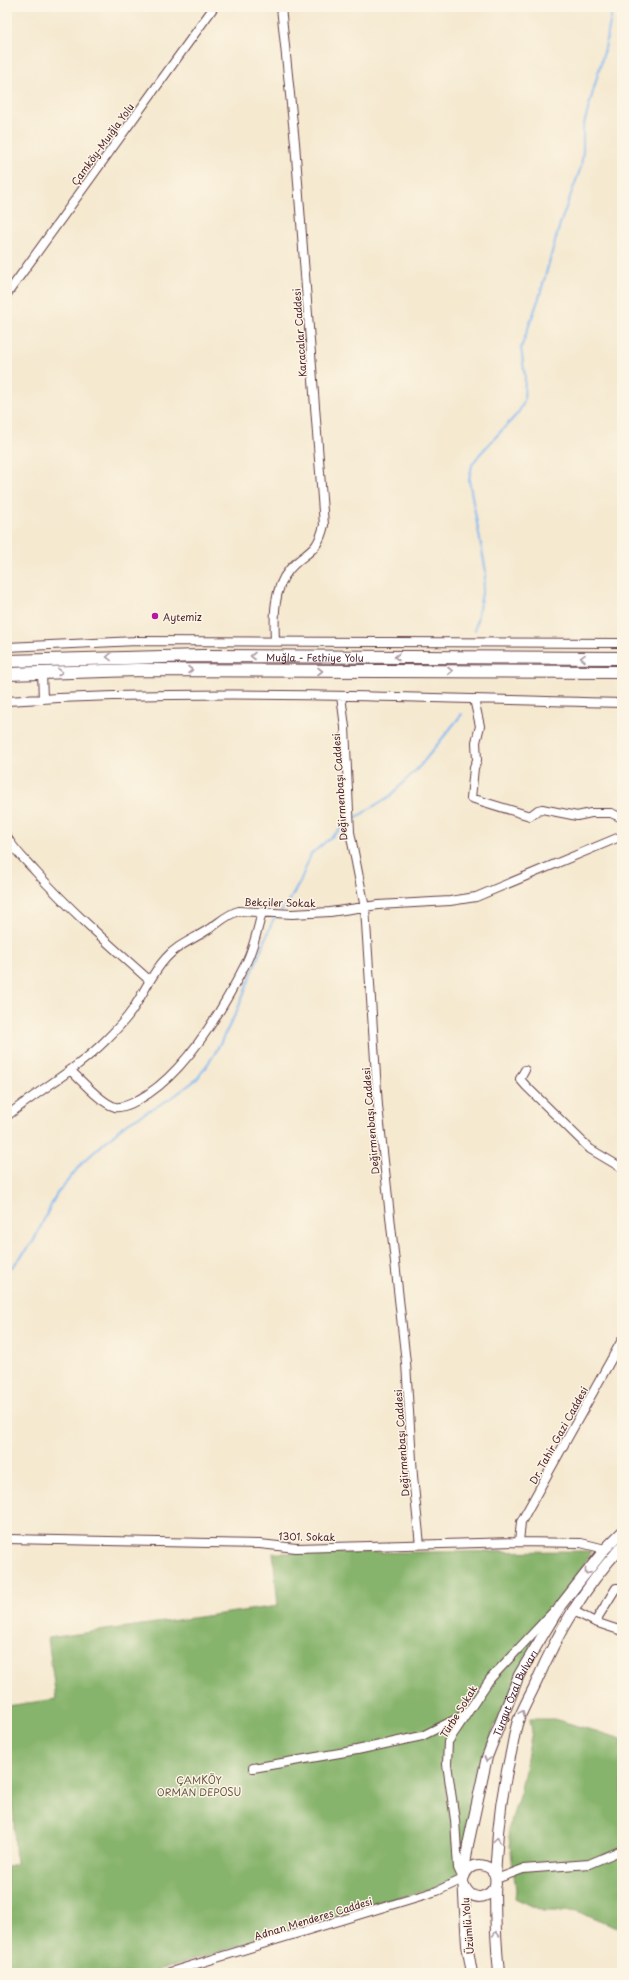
<svg xmlns="http://www.w3.org/2000/svg" width="629" height="1980" font-family="'Playpen Sans',sans-serif">
	<rect width="100%" height="100%" fill="#fcf5e5"/>
	<filter id="ink" filterUnits="userSpaceOnUse"><feTurbulence type="fractalNoise" baseFrequency=".025" numOctaves="2"/><feDisplacementMap in="SourceGraphic" scale="8" xChannelSelector="R" yChannelSelector="G"/><feConvolveMatrix kernelMatrix="1 2 1 2 8 2 1 2 1" color-interpolation-filters="sRGB"/></filter>
	<filter id="wash" filterUnits="userSpaceOnUse"><feTurbulence type="fractalNoise" baseFrequency=".012" numOctaves="4" result="noise"/><feDisplacementMap in="SourceGraphic" scale="16" xChannelSelector="R" yChannelSelector="G"/><feGaussianBlur stdDeviation="0.9" result="paint"/><feColorMatrix in="noise" values="0 0 0 0 0 0 0 0 0 0 0 0 0 0 0 0 0 1.4 0 .05"/><feComposite in="paint" operator="in"/></filter>
	<g filter="url(#wash)">
		<rect width="100%" height="100%" fill="#f5e9d0"/>
		<path fill="#87b46c" stroke="#686a4c" d="M591,1551L493,1729L463,1879L149,1973H7V1866L16,1864L13,1810L7,1781V1706L56,1699L48,1638L278,1606L273,1553Z
			M530,1719H554L622,1739V1929L588,1915L571,1911H543L515,1898L516,1890L508,1830L521,1790L532,1731Z"/>
		<g fill="none" stroke-linecap="round" stroke-linejoin="round">
			<path stroke="#83b9f2" stroke-width="2" d="M475,630L486,572L469,480L472,465L479,455L518,413L524,402L525,376L521,348L539,298L560,224L581,167L583,151V128L605,48L613,7
				M352,820L390,796L420,766L462,714
				M281,911L287,905L300,882L311,854L347,824
				M7,1271L14,1265L33,1242L56,1195L82,1163L124,1125L173,1097L197,1079L214,1055L237,1011L273,920L277,916"/>
		</g>
	</g>
	<g filter="url(#ink)">
		<g fill="none" stroke-linecap="round" stroke-linejoin="round">
			<g stroke="#643d44" stroke-width="10">
				<path id="minor" d="M7,294L214,7
					M275,641C274,618 273,589 289,570C306,550 317,555 324,525L295,143L281,7
					M7,647L137,641L622,643
					M42,672L43,699
					M341,696L345,727L350,832L365,908L378,1106L406,1363L413,1476L420,1545
					M474,699L480,726L476,742L477,760L474,768L471,798L530,816L538,810L542,809L577,816L591,813H611L622,818
					M7,701C212,688 417,698 622,703
					M7,837C14,850 26,861 36,872C71,911 110,945 149,980
					M70,1070C81,1080 101,1103 115,1107C122,1108 131,1104 138,1100C185,1075 223,1009 247,961C254,946 258,928 262,912
					M525,1070L520,1079L526,1086L590,1149L622,1168
					M7,1116C39,1090 76,1070 105,1041C113,1033 121,1025 128,1016C142,998 150,975 166,958C177,945 194,939 209,929C219,923 227,914 239,911L292,914L330,912L378,905L450,901L476,897L622,836
					M7,1539L260,1544L296,1548L519,1542L581,1543L605,1549
					M519,1542L521,1522L622,1340
					M572,1610L595,1622L622,1631
					M595,1622L616,1588H622
					M253,1768L357,1750L422,1736L466,1714
					M496,1879L523,1869L589,1864L622,1850
					M167,1973L437,1891L463,1879L458,1868L455,1820L447,1764L448,1742L490,1679L553,1612"/>
			</g>
			<g stroke="#643d44" stroke-width="12">
				<g id="major">
					<path d="M464,1877C469,1861 491,1861 496,1878"/>
					<path d="M464,1885C471,1902 489,1900 496,1884"/>
					<path id="s1" d="M472,1973L467,1945L463,1879L468,1845L487,1757L519,1675L561,1605L605,1549L622,1532"/>
					<path d="M499,1973C492,1902 494,1827 510,1757C513,1745 514,1733 518,1721C523,1708 530,1696 536,1683C559,1630 583,1589 622,1546"/>
				</g>
			</g>
			<g stroke="#643d44" stroke-width="14">
				<g id="highway">
					<path id="s2" d="M7,661L202,656L622,658"/>
					<path d="M7,674L137,670L622,672"/>
				</g>
			</g>
			<use href="#minor" stroke="#fff" stroke-width="8"/>
			<use href="#major" stroke="#fff" stroke-width="10"/>
			<use href="#highway" stroke="#fff" stroke-width="12"/>
		</g>
		<defs><path id="oneway-chevron" d="M-2-3.5L2.5 0L-2 3.5" fill="none" stroke-width="1.6" stroke-linecap="round" stroke-linejoin="round"/></defs>
		<g stroke="#ae9aa0">
			<use href="#oneway-chevron" transform="translate(253 656) rotate(-180)"/>
			<use href="#oneway-chevron" transform="translate(109 657) rotate(178)"/>
			<use href="#oneway-chevron" transform="translate(397 657) rotate(-180)"/>
			<use href="#oneway-chevron" transform="translate(583 658) rotate(-179)"/>
			<use href="#oneway-chevron" transform="translate(190 670)"/>
			<use href="#oneway-chevron" transform="translate(320 671)"/>
			<use href="#oneway-chevron" transform="translate(450 671)"/>
			<use href="#oneway-chevron" transform="translate(60 672) rotate(-1)"/>
			<use href="#oneway-chevron" transform="translate(587 1572) rotate(129)"/>
			<use href="#oneway-chevron" transform="translate(522 1713) rotate(-66)"/>
			<use href="#oneway-chevron" transform="translate(487 1759) rotate(105)"/>
			<use href="#oneway-chevron" transform="translate(497 1840) rotate(-83)"/>
			<use href="#oneway-chevron" transform="translate(496 1934) rotate(-90)"/>
		</g>
	</g>
	<circle fill="#b5179e" stroke="#fcf5e5" stroke-width="1.5" cx="155" cy="616" r="4"/>
	<g text-anchor="middle" dominant-baseline="central" stroke-width="3" stroke-linejoin="round" paint-order="stroke">
		<g font-size="10" fill="#4a1f2b" stroke="#fcf5e5">
			<text transform="translate(102 144) rotate(-54)">Çamköy-Muığla Yolu</text>
			<text transform="translate(299 333) rotate(-94)">Karacalar Caddesi</text>
			<text stroke="none"><textPath href="#s2" startOffset="308">Muğla - Fethiye Yolu</textPath></text>
			<text transform="translate(339 787) rotate(-94)">Değirmenbaşı Caddesi</text>
			<text transform="translate(280 902) rotate(1)">Bekçiler Sokak</text>
			<text transform="translate(370 1121) rotate(-95)">Değirmenbaşı Caddesi</text>
			<text transform="translate(558 1435) rotate(-61)">Dr. Tahir Gazi Caddesi</text>
			<text transform="translate(401 1443) rotate(-94)">Değirmenbaşı Caddesi</text>
			<text transform="translate(307 1536) rotate(1)">1301. Sokak</text>
			<text stroke="none"><textPath href="#s1" startOffset="289">Turgut Özal Bulvarı</textPath></text>
			<text transform="translate(458 1711) rotate(-58)">Türbe Sokak</text>
			<text transform="translate(313 1918) rotate(-17)">Adnan Menderes Caddesi</text>
			<text transform="translate(467 1926) rotate(-95)">Üzümlü Yolu</text>
		</g>
		<g font-size="10" fill="#4a1f2b" stroke="#fcf5e5" text-anchor="start">
			<text x="163" y="616">Aytemiz</text>
		</g>
		<g font-size="10" fill="#675544" stroke="#fcf5e5">
			<text x="199" y="1779">ÇAMKÖY<tspan x="199" dy="12">ORMAN DEPOSU</tspan></text>
		</g>
	</g>
	<rect width="629" height="1980" fill="none" stroke="#fcf5e5" stroke-width="24"/>
</svg>
